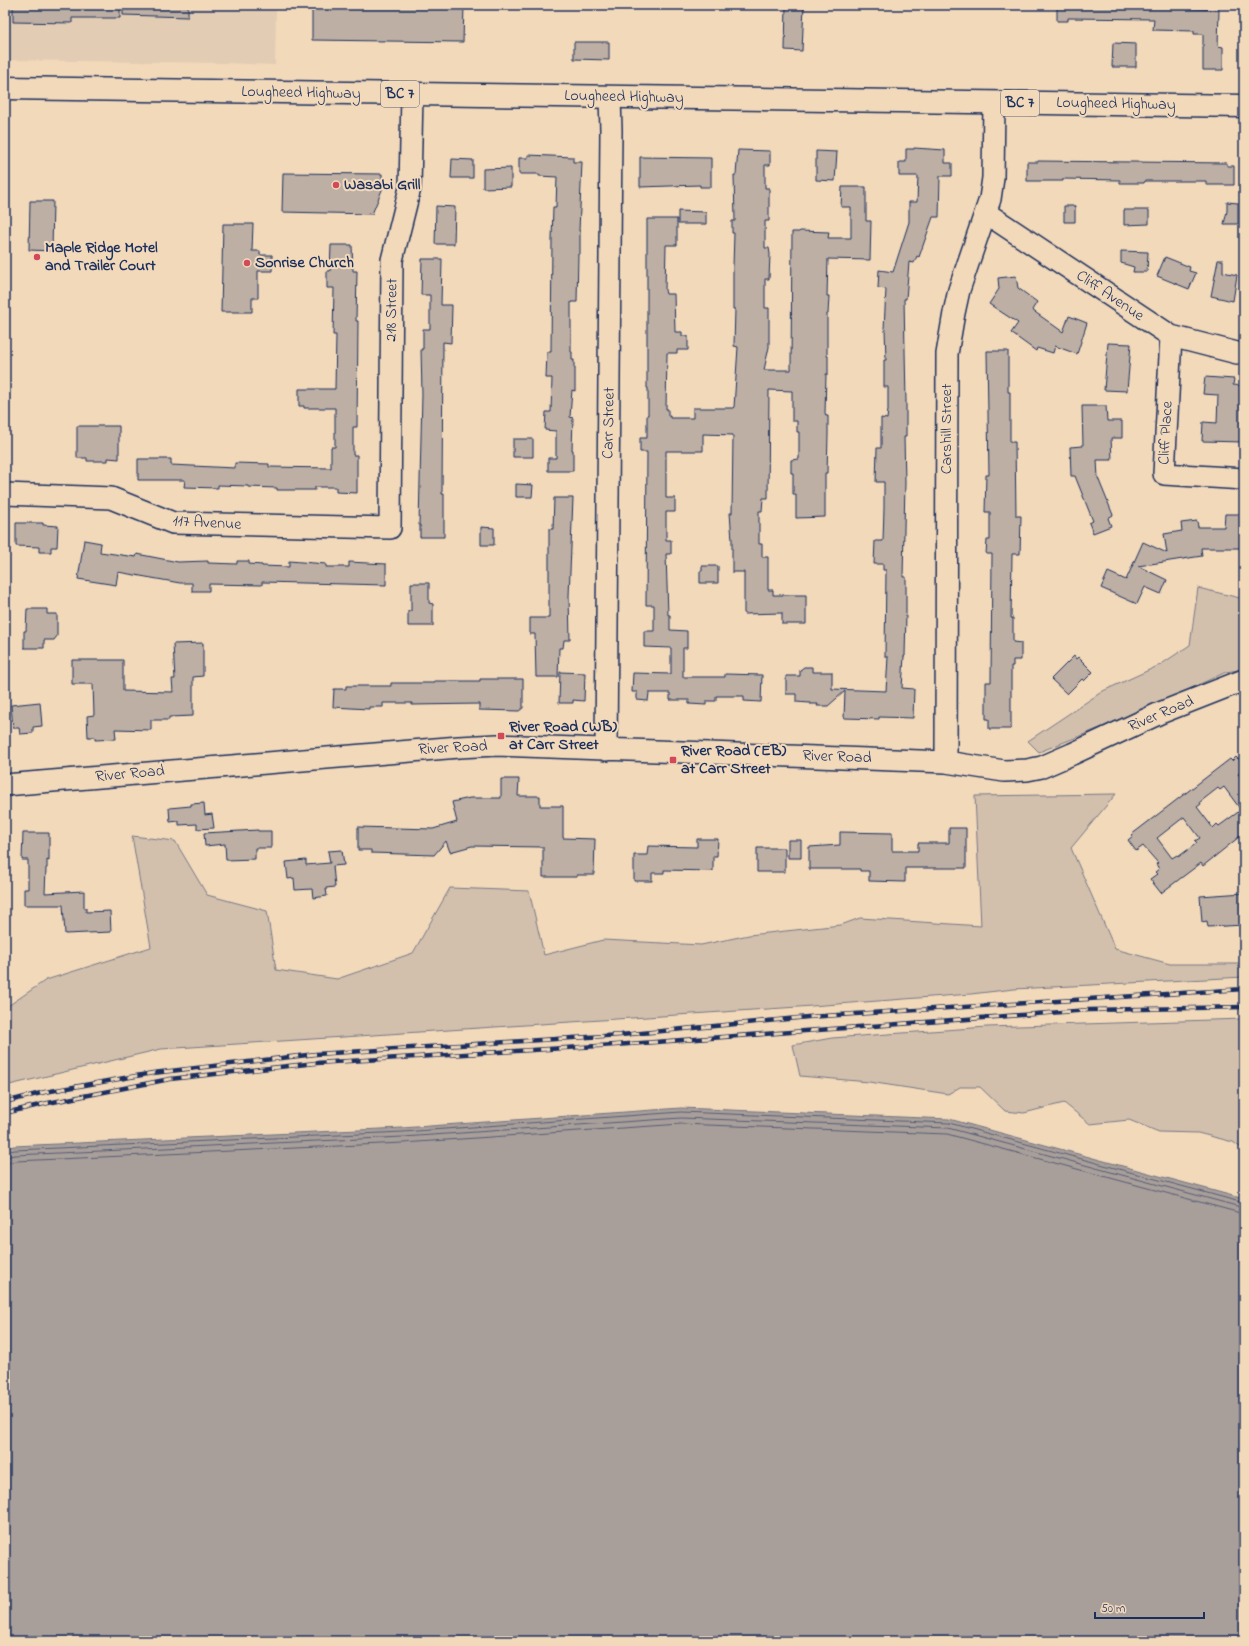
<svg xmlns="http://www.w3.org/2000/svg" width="1249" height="1646" font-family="'Indie Flower',sans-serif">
	<rect width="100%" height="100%" fill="#f2d9ba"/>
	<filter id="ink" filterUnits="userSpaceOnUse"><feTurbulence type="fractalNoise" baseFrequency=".025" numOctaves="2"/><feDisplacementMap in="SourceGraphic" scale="8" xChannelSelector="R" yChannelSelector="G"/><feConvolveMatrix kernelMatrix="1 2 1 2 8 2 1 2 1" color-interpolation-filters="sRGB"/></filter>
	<g filter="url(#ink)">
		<path fill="#e2ccb3" d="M5,5H276L275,65L224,63L5,60Z"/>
		<path fill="#d2c0ad" stroke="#767886" d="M1198,588L1240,598H1244V669L1226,672L1133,715L1039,752L1028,741L1103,691L1160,665L1190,645Z
			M1116,794L1071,848L1115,949L1170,964H1244V977L1014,989L971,994L798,1007L161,1049L5,1086V1008L46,980L151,947L132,836L175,841L207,895L267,911L276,970L337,979L413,953L450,888L529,891L544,955L603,940L701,945L749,935L841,925L860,918L981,926L975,796Z
			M1244,1019V1150L1233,1142L1198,1133L1159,1132L1129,1120L1090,1124L1064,1103L1024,1113L1005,1111L980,1087H960L948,1094L869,1082L800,1076L793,1045L832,1038L987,1027Z"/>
		<path fill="#a99f9a" stroke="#707282" d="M681,1108L949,1119L1244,1199V1641H5V1148L14,1146L402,1128Z"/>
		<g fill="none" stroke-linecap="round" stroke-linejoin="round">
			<path stroke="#545c76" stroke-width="1" d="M5,1152L15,1150L403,1132L681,1112L949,1123L1244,1203
				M5,1157L15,1155L403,1137L681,1118L948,1128L1244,1208
				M5,1163L16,1161L403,1143L681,1124L947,1134L1244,1214"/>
		</g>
		<path fill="#bdafa4" stroke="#1b2f5e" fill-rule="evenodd" d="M13,5H120V18H72V23L13,22Z
			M123,5H188V17L123,15Z
			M312,5H464L463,42L312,40Z
			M786,5H804L802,51L785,50Z
			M1057,5H1170V7L1175,8L1219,10L1218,46L1223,47V70H1203V34H1194V31L1153,30L1154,19L1068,18V21H1057Z
			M574,42H609V60L574,59Z
			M1113,43L1136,44V67H1112Z
			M914,148L945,150V163H952V176H940L939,217H933L919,257L917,256L914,263L909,262L906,299H904L906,402V437H904L905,482L903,577H906V613L905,656H904L902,688L914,689L913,718L879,717V719L844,718L845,691L828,706H817L818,704H810V703L796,702V694H786V676H800V670L804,667H812V672H832V689L886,691L888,657H885L886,570H883V564H874L875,541H883L884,508V482H876L877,448H881V418L887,419L888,410V387H884V360H886L885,329H884L886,289L878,288L879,270L893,272L909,222V202H917L918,176H899V162H906V149H914Z
			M738,150L770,151V165H765V188H769V221H765V248H769L770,254L769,279H765V308H769V347L764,370H791L792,232H799L800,231L829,232L828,238H851V207H841L842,187H866V221H871L870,260L828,259L827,296H829L828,314H827V356H828V374H826L825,413L826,416H828V434L827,473H825V517L796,518V494H793V473H791V460L799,459V432H797V421H792V391L769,390L768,498H763L762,511H759V544H762V557H768V590H773V595H806V624H782V613L744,614V572H732V540L730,513H732L733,435L703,434V451H666V498H675V512H666V540H671V554H666L668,615H670V630L687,631V648H683V677H725V674L762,675L761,702L744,701V696H716V701H706V705L689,704V700H670V693H649L648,701L637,700V692H632L633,673L671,674V648L644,647V631H654V605H646L647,452H640V438H647V415H648V388H647V219H677V245H666L665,290L666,294H674L675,332H682V336H688V350H677V353H667L666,409H668V416H670V418H693V408H733L734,407L738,347L734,346L735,309H733V267L734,233H732V221H735L734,175H736Z
			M816,151L837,152L835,181L816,180Z
			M528,155L573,157V162H582L579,231H580V254H578L577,302H571V352H572V360H574V368H575V391L572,390L570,417L573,418L572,450H573V471H548V458H556V431L545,430L546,412H551L552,378H546L547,352H551L552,240L553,207H556L557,177L539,176V174H519V158H528Z
			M640,157L711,158V187H700V185L640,187Z
			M452,159L473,160V178H451Z
			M1038,161L1227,163V166H1234V185H1206V181H1145L1144,183H1120V180L1063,179V181H1027V162H1038Z
			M511,168V187L483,188V169Z
			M283,173L382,174V190L372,214L282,212Z
			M30,201H53L52,251L29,250Z
			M1227,202L1238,203V224H1224L1227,211Z
			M436,206L455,207L454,244H435Z
			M1064,206H1075V222H1064Z
			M1124,210H1149V224L1124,225Z
			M678,211L706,212V224H678Z
			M223,224H253L252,251H260V255H272V271H258V298H252V312H221Z
			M331,245H352L353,271H357L356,321H358L357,427H353V455H357V493L336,492V487H315V490H277V488L248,487V486L218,485V488L184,487L185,480H138V459H171V465L235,468V463L269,464V467L331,468V447H335V408H304V406H299V389H335L336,335H333L334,288H327V271H330Z
			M1121,251L1148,252L1147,272H1133L1134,267L1121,263Z
			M1165,257L1190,267L1189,271L1196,273L1189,289L1157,276Z
			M422,259H442L441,305H452L451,343L443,342L442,494H444V537H420V525H419L422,394L421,349H423V329H430V295H421Z
			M1218,260H1223V272L1237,275L1233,301L1211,296Z
			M1016,276L1018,288L1037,302L1032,310L1063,332L1069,316L1087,323L1077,354L1055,346L1053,353L1037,348L1036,351L1011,333L1018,323L989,304L999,289L998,278Z
			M1108,343L1131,344L1127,391L1104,390Z
			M987,351H1008V392H1010V442H1015L1016,516H1021L1020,554H1012L1011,618H1013V642L1021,643V660H1013V666H1011V729H989V719H986V682H991L992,554H986L987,540H990V512H985L986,475H989Z
			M1205,377L1234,379L1233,385L1244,386L1243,442L1202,441L1203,422L1217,423L1218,395L1203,394Z
			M1082,406H1106L1107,421H1122V438H1111L1112,460H1097L1098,478L1113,515L1108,518L1111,526L1093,533L1089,523L1093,521L1075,476H1071L1070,447L1083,446Z
			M77,426H119V459L108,458V461H87V458H77Z
			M513,439H533V457H513Z
			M516,484L533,485L532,497H516Z
			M554,498H573L569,596L570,640H564L563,648H559L558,677H536L535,634H530V618H549V529H553Z
			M1225,514H1243L1244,548H1201L1202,556L1138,566L1167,580L1161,594L1145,587L1137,604L1101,588L1108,572L1126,580L1143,542L1167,553L1164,534L1182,531L1181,523L1197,521L1198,527H1224Z
			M16,523H43V525L58,526L57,547H51V552H39V547L16,546Z
			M481,527L494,528V545H481Z
			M84,540L101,543L100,552L136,557L137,554L178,562L208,561V563L237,564V561H249V564L262,565V566L289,567V561L326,564V567H349V562L386,564V585L262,582V585L209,584V591H192V583H180L118,572L116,585L78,579Z
			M702,566H718V583H700V571H702Z
			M411,583H429V603L433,604V626H408V611H411Z
			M27,609H47V614H57V636L54,640H44V648H24V631H26Z
			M203,643V676L193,677V716L169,717V720H151V730L115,729L116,739L95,740V737H88L87,716L94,715L93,684H72V660H123V691L173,692L172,679H175L173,644Z
			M1074,656L1076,659L1078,657L1093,672L1084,681L1082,679L1067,694L1051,679Z
			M560,672L585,673L584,701L573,700V703H559Z
			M480,679H523V708L519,711L479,710V704L412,705V703H383V707H369V709L333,707L334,689H346V686H391V683H434V681H480Z
			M40,702L42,726L33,727V733L20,734L19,728H13L11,705Z
			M1244,755V769L1238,774L1244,781V833L1203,866L1201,863L1161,893L1150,879L1157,874L1155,872L1159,869L1156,864L1158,863L1143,846L1136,851L1128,840L1133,836L1131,835L1230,759L1232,761L1236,757L1238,759ZM1224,787L1241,810L1219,826L1217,824L1213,828L1197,807L1201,804L1200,802L1218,788L1220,790ZM1184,817L1200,838L1195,841L1197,843L1178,857L1177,855L1172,858L1157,838Z
			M501,779H519L518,796H540V806H563V838L595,839L594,875H577V877H543V847L472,846L450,852L446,841L434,855L371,853V850H358V827L433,829L457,822L452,802L470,798H501Z
			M204,803L205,815L212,814L214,828L197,829V824L179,825V821L170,822L169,808L191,806V804Z
			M949,828H966V868H905V882L869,881V871H860V869H809V847L840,845V832L892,833V851H918V843H949Z
			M258,830V831H271V848H255V859L226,860L225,844L205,846L204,833Z
			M23,833H49V861L47,860V868H46L45,893L84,891V908H86V912L110,911L111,932L65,934L63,905H24V889H28V860H22Z
			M697,839H718L717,856H713V871L664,870V873H652V881H634V855H647L648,846L697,847Z
			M788,840H801V858H788Z
			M757,848H785V872H757Z
			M342,850L344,865L333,866L335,887L326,888L327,896L313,898L312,889L295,890L294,878L288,879L286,862L306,860V865L330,863L328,851Z
			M1244,893V925L1208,927L1207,921L1202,922L1200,896Z"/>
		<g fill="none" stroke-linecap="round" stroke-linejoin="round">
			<g stroke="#1b2f5e" stroke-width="24">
				<path id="minor" d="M986,213L1171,336L1237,353H1244
					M1171,336L1164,474L1244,479
					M5,494L111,498L173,523L390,528L392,260L410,188L412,94
					M606,750L611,130L610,97
					M946,762L947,354L954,313L959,290L990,199L993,178L994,103
					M5,785L459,747L497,745L946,762L1004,771L1027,770L1042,767L1072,754L1160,713L1244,680"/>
			</g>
			<g stroke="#1b2f5e" stroke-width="25">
				<path id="highway" d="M5,88L1244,106"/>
			</g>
			<use href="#minor" stroke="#f2d9ba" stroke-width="21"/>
			<use href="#highway" stroke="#f2d9ba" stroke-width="22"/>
			<g stroke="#1b2f5e" stroke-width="4.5">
				<path id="rail" d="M5,1102L45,1092L153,1073L316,1054L621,1035L808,1017L1244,989
					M5,1113L48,1103L170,1079L316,1063L615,1045L1089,1010L1244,1007"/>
			</g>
			<use href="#rail" stroke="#f2d9ba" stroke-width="3" stroke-dasharray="9" stroke-linecap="butt"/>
		</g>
	</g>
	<g fill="#d1495b" stroke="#f2d9ba" stroke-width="1.5">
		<circle cx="336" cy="185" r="4"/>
		<circle cx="37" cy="257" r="4"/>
		<circle cx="247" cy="263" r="4"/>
		<rect x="497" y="732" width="8" height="8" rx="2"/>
		<rect x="669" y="756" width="8" height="8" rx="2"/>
	</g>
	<g text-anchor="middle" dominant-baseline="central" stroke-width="4" stroke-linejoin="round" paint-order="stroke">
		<g fill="#f2d9ba" stroke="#5c627a" stroke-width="1">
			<rect x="381" y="81" width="38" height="26" rx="3"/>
			<rect x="1001" y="90" width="38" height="26" rx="3"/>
		</g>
		<g font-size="15" font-weight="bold" fill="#1b2f5e">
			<text x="400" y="94">BC 7</text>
			<text x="1020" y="103">BC 7</text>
		</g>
		<g font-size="16" fill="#1b2f5e" stroke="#f2d9ba">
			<text transform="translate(301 93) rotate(1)">Lougheed Highway</text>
			<text transform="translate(624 97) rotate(1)">Lougheed Highway</text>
			<text transform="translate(1116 104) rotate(1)">Lougheed Highway</text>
			<text transform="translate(1110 296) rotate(34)">Cliff Avenue</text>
			<text transform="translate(392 310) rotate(-89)">218 Street</text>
			<text transform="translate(609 423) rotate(-89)">Carr Street</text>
			<text transform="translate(947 429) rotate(-90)">Carshill Street</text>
			<text transform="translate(1166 433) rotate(-87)">Cliff Place</text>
			<text transform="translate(207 523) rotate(3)">117 Avenue</text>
			<text transform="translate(1161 714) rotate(-23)">River Road</text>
			<text transform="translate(453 748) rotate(-3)">River Road</text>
			<text transform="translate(837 757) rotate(2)">River Road</text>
			<text transform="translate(130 774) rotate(-5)">River Road</text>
		</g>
		<g font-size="16" font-weight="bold" fill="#1b2f5e" stroke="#f2d9ba" text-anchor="start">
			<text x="344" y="185">Wasabi Grill</text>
			<text x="45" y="248">Maple Ridge Motel<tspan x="45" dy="18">and Trailer Court</tspan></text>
			<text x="255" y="263">Sonrise Church</text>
			<text x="509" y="727">River Road (WB)<tspan x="509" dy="18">at Carr Street</tspan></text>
			<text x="681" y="751">River Road (EB)<tspan x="681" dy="18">at Carr Street</tspan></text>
		</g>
	</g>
	<rect width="1249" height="1646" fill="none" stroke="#f2d9ba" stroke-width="20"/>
	<rect x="10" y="10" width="1229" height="1626" fill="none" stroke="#1b2f5e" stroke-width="1.5" filter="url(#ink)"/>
	<path d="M1095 1612v6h109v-6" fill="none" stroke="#1b2f5e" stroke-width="2"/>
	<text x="1101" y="1612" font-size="12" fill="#1b2f5e" stroke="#f2d9ba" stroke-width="3" paint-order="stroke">50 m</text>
</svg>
